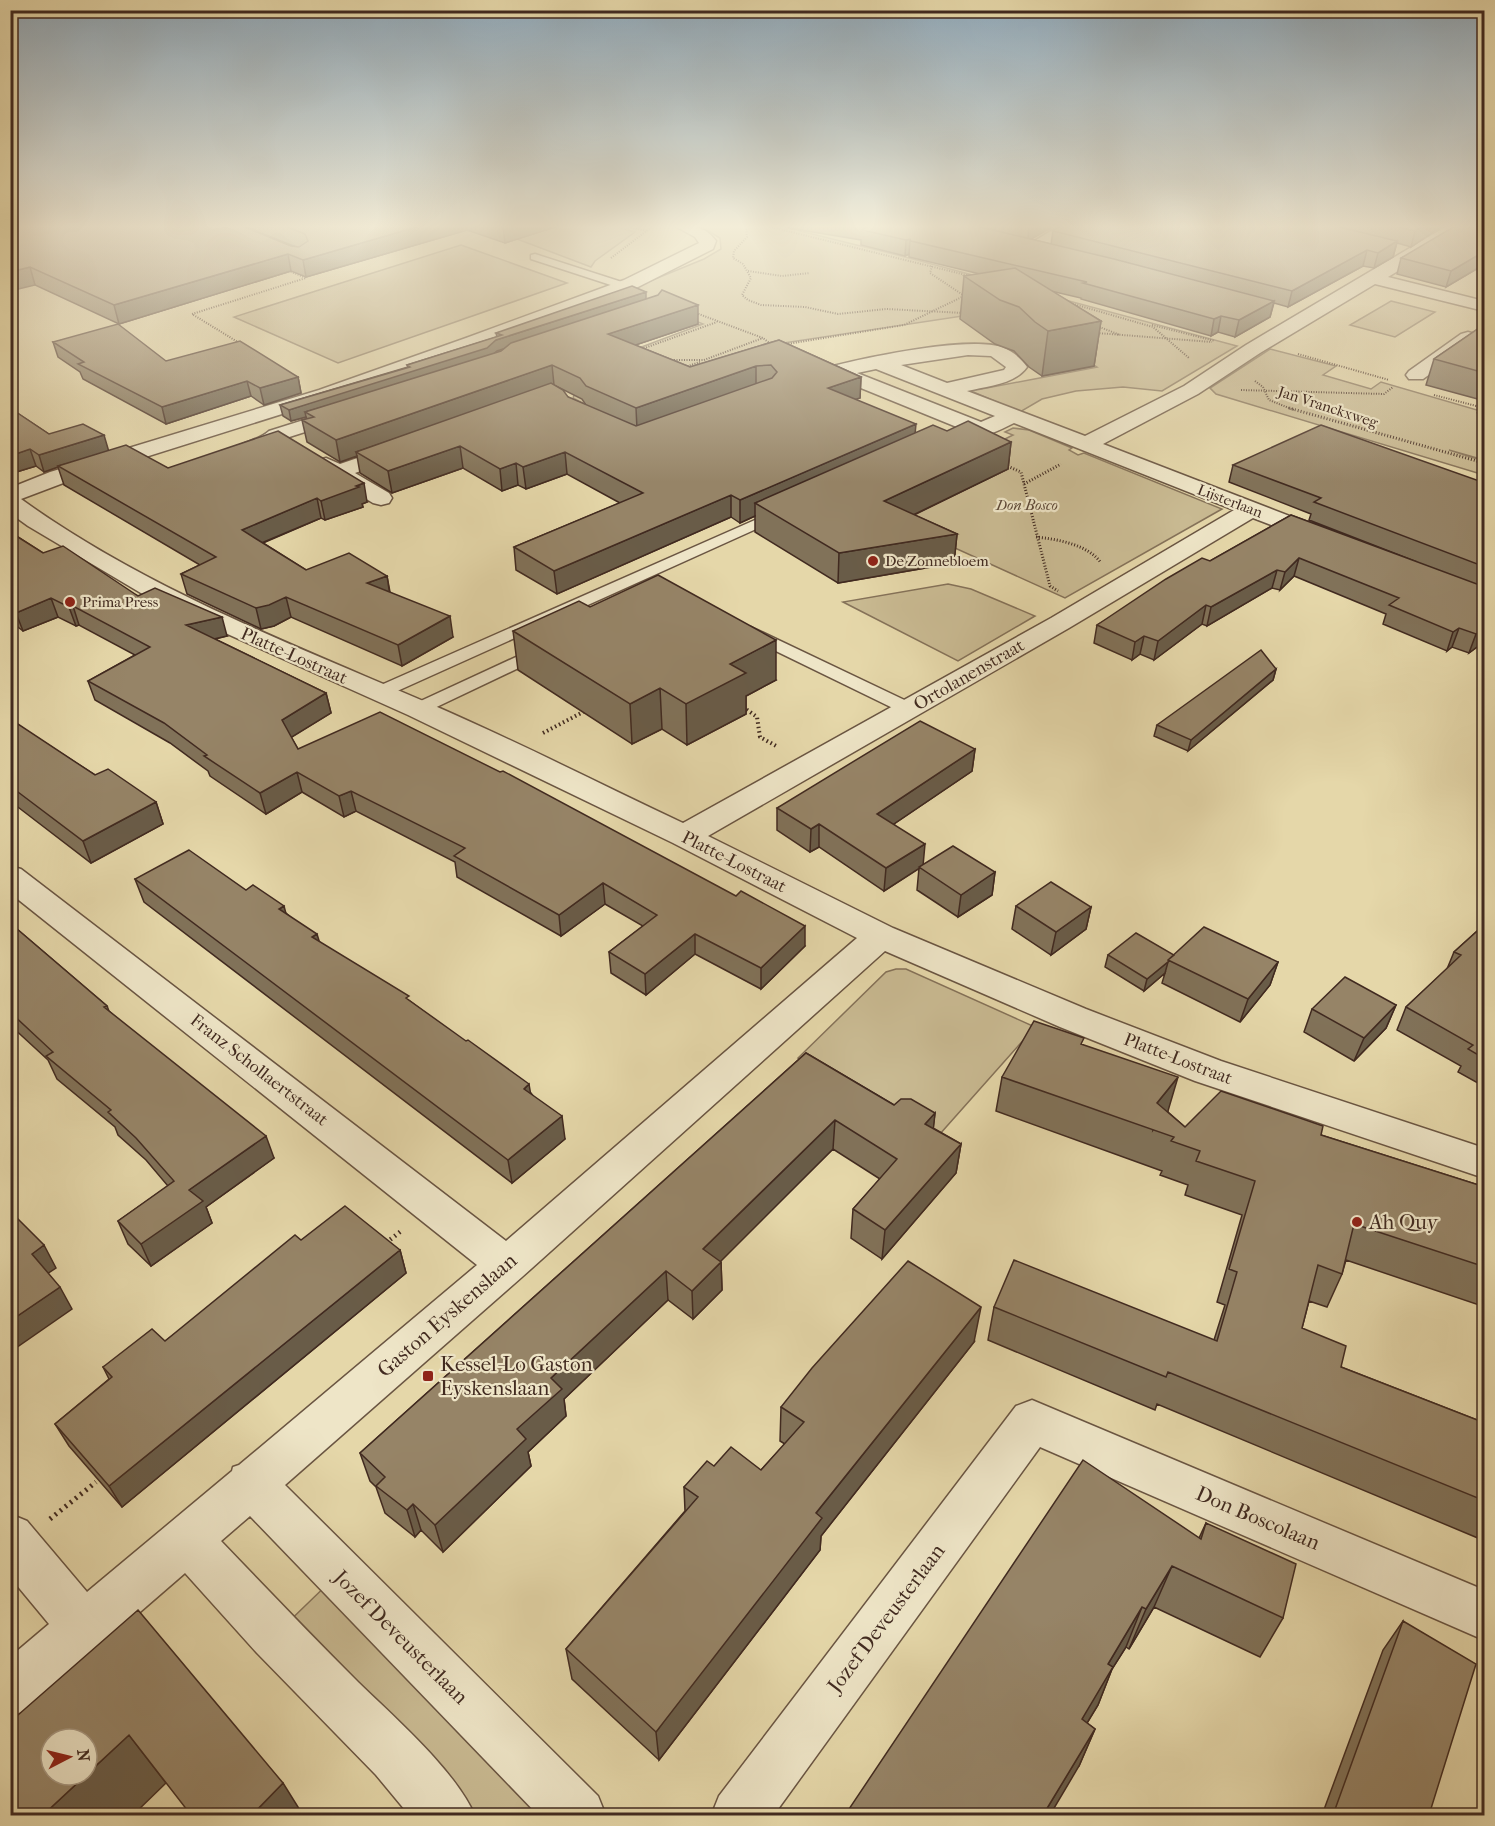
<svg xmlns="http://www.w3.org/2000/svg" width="1495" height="1826" font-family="'IM FELL French Canon',serif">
	<rect width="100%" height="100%" fill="#e5d7a9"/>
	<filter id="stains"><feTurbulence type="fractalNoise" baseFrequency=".00333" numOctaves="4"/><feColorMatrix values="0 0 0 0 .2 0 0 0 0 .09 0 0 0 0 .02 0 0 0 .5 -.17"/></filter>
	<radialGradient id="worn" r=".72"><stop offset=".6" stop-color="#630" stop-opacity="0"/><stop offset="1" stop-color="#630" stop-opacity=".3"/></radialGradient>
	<path fill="#c9ba92" stroke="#857259" stroke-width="1.5" d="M535,226H614L635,232L595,261L591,267L517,239Z
		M700,226H780L913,259L1237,346L1162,391L1123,387L1076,391L1042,399L1020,412L971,391L1097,367L1047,334L969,315L757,347L594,409L573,398L575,393L556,379L703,324L623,292L704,259L721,249L720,238Z
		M461,245L567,283L338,363L234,317Z
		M1391,301L1435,312L1395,337L1350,325Z
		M1270,349L1336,366L1323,375L1371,389L1381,382L1484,412V460L1449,450L1484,461V475L1216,394L1210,388Z
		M1013,428L1029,430L1072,448L1069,450L1078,455L1084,453L1222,509L1065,598L836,494L985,449L1013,435L1005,432Z
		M948,584L971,589L1035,616L958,661L843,602Z
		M896,969H906L1035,1027L939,1135L798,1058L886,972Z
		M338,1574L563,1815H447L275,1635Z"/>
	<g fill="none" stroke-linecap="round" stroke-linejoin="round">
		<g stroke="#6a5542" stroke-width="3">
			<path id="lane" d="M535,254L628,284L630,286L628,288H620L531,259V255Z
				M780,509L785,510L787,513L785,516L384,697H372L369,693L372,689Z
				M751,627L915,705L918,709L915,713H903L745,636L743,632L745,628Z
				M542,645L548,646L550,650L548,654L424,713H412L409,709L412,705Z"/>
		</g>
		<g stroke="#6a5542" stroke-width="3">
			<path id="street" d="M675,226C693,226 705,226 716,241L713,249L636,288L480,346L333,398L66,482L21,499C144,588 289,643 428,703C514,740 598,783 683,823L1051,618L1234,510L1014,423C1001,429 988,438 974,434L829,375L826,371L829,367C867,357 967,336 1002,347C1012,351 1021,358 1027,367C1014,385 987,386 967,391L1085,436L1184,386L1246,345L1447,226H1464L1457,235L1388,277L1484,301V311L1375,284L1260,353L1198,394L1103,444L1331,532L1335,537L1331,542L1323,544L1315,542L1253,518L1069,628L708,836L893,928L1086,1009L1221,1061L1484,1148V1178L1195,1081L1060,1027L885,951L522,1277L285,1485L598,1796L606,1816H539L250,1516L221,1541C266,1588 312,1636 358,1682C394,1717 456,1771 475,1816H410L376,1775L257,1653L185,1573L28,1709L10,1717V1657L49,1624L10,1577V1514L27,1521L87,1592L232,1471L233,1467L239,1465L477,1265L10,893V866L21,869L506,1241L857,938L673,843L408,715L156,602L28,526L10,513V488L50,472L319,390L466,338L624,280L699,243L695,237ZM968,355L991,356L1006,367L1004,370L947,383L901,365ZM876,369L995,416L981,422L857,373Z
				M1059,226H1080L1037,251L1031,253L1023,248Z
				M1468,332L1475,334L1477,338L1475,342L1423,379H1409L1406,375L1409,371L1461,334Z
				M345,407L352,409L355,413L352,417L283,439C272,451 250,461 234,457L231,452C238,442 257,442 269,431Z
				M401,443L409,444L412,449L409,454L355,473L389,493L392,498L389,503L381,505L373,503L318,470L315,465L318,460L326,458L340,464Z
				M1032,1400L1484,1590V1640L1040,1447L773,1816H711L719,1796L1016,1406Z"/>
		</g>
		<path stroke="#412a20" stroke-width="2" stroke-dasharray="1 1.5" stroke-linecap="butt" d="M621,226L648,231
			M742,226L746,229L747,237L734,251L733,258L743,264L751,278L742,295L748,300L761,305L805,307L838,314L886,309L964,313
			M767,226L970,276
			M611,258L653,226
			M932,266L930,273L966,297
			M748,271L782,276L810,273
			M1070,303L1153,327L1189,358
			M696,313L763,338L772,345
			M1152,325L1215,341
			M1097,326L1120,335
			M1097,333L1212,342
			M241,344L192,314L306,278L287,270
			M781,345L904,325L964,296
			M639,350L717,322
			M1298,354L1389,380
			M669,360H704L763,338
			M685,367L700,362
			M1255,381L1263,387L1269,400L1294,410
			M1241,390L1384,394L1393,387
			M1434,395L1484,408"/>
		<path stroke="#412a20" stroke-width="3" stroke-dasharray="1 2" stroke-linecap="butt" d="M1289,408L1484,463
			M1483,410L1477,414L1484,416
			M1005,465L1021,472L1050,586L1058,591
			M1024,484L1061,464
			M1036,537C1057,539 1089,545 1101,563"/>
		<path stroke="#412a20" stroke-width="4" stroke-dasharray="1.5 3" stroke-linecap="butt" d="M743,707L757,717L760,737L778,747
			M543,733L587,710"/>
		<path stroke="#412a20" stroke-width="4.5" stroke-dasharray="1.5 4" stroke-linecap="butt" d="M386,1243L401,1231"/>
		<path stroke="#412a20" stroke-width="5" stroke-dasharray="2 4.5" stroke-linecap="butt" d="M50,1519L96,1482"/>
		<use href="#lane" fill="#eee5c7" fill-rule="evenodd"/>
		<use href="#street" fill="#eee5c7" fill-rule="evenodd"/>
	</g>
	<path fill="#817259" stroke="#412a20" stroke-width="1.5" fill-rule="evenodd" d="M10,226L296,247L244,226H558L505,243L467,230L306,277L291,271L119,324L35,285Z
		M789,226H1054L1030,239L1051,244L1053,231L1060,226H1442L1411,247L1397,243L1393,257L1374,268L1363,266L1288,307L1274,303L1270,317L1235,337L1218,332L1211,336L1081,299V298L1051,291L1101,321L1094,366L1042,376L1029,367L1014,351L995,344L960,319L964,276L980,274L909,257V254L905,256L861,245V240L789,228Z
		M1485,226V264L1446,287L1397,274L1401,258Z
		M646,299L698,324L635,345L690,367L779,340L861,377L860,398L855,399L915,433L947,431L1011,442L1008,469L914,515L957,534L954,563L838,583L755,532V516L740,523L731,517L557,594L516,570L514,547L620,503L567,474L526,489L518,485L502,491L463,468L392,493L360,473L357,456L340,462L307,442L302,420L307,419L306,417L291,421L283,416L280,405L408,367L407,365L497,337L496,333ZM554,385L582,399L586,405L568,397Z
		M1485,324V401L1426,385L1434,359Z
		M53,342L166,361L298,377L301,393L264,405L251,396L166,424L83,379L80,372L58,357Z
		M10,408L49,434L168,468L367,502L362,504L363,507L325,520L321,518L263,543L306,570L387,576L390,592L453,637L402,666L291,617L274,626L261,629L187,594L181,574L200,565L64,485L58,467L44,472L36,466L10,474Z
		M1233,465L1485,483V641L1469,653L1452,647L1447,651L1383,624L1386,614L1294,576L1280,590L1272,588L1207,626L1202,624L1154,660L1140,654L1132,660L1094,643L1097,625L1291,515L1417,562L1309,520L1311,514L1229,482Z
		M10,532L43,553L227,636L215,639L326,693L331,713L291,737L298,749L805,946L761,989L695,954L646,995L611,973L609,952L643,926L605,904L561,936L457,877L455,862L356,811L344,817L302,792L266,814L210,776L208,771L170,743L95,700L88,681L135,655L79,625L76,626L58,617L23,631L10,621Z
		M590,607L776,680L746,696V714L687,745L662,729L632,744L518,670L513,631Z
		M1276,669L1273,680L1188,751L1154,736L1157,725Z
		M10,720L95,775L156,802L163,824L91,863L10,801Z
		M975,749L972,771L894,824L923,865L995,872L992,895L958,917L917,890L919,868L884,891L819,847L810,852L777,830V808Z
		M135,879L246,890L286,913L319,942L410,1001L531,1093L565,1139L512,1183L144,902Z
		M1016,906L1091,907L1086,929L1051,955L1012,929Z
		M10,923L107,1006L109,1011L274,1158L206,1207L212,1223L151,1266L128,1244L118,1221L168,1186L146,1160L118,1135L115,1127L57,1079L48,1060L10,1025Z
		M1485,924V1087L1458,1072L1461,1066L1397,1030L1406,1007L1447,969L1454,952Z
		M1108,955H1174L1278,962L1270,985L1240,1022L1162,983L1165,973L1144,991L1105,967Z
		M1396,1005L1386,1028L1354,1061L1304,1032L1312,1009Z
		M1083,1045L1168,1111V1112L1185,1127L1321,1135L1485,1187V1307L1346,1260L1342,1274L1327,1307L1309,1301L1302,1328L1341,1367L1485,1423V1541L1157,1404L1155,1410L988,1340L994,1307L1214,1340L1225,1305L1217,1302L1242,1215L1185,1195L1188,1185L1160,1175L1162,1171L996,1111L1002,1077Z
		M806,1053L894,1105L935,1113L933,1128L961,1144L956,1173L882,1259L851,1238L853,1209L880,1179L833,1149L720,1261L721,1262L722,1290L693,1319L668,1300L564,1399L566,1416L528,1452L531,1466L443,1552L421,1530L415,1537L385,1513L376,1487L370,1481L360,1453Z
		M301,1240L400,1250L406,1273L122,1507L69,1446L55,1424L109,1379L103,1367L165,1341Z
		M974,1342L821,1536L820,1550L659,1760L572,1679L566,1649L685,1511L684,1487L714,1466L761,1470L785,1444L780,1441L781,1407Z
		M1206,1523L1283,1618L1260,1657L1154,1607L1129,1649L1126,1647L1112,1669L1098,1705L1087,1723L1095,1729L1079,1766L845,1815L1199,1538Z
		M1403,1621L1429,1815H1322L1383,1650Z"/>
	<path fill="#695c48" stroke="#412a20" stroke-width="1.5" d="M420,226H466L467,230L306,277L303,260Z
		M503,226H558L505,243Z
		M1029,226H1054L1028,241Z
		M1423,226H1442L1411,247L1415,231Z
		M910,239L909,254L905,256L906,240Z
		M1397,241L1393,257L1374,268L1378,253Z
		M1367,250L1363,266L1288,307L1292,291Z
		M1485,251V264L1446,287L1451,271Z
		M288,254L291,271L119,324L114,305Z
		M30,267L35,285L10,291V272Z
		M646,292V302L497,351L488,359L305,412L306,417L291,421L289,410L496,340Z
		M1274,301L1270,317L1235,337L1239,320Z
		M698,305V324L609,354L608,334Z
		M1221,316L1218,332L1211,336L1214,319Z
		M1101,321L1094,366L1042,376L1048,331Z
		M552,365L554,385L356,452L357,456L340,462L336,440Z
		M756,366V386L637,429L636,408Z
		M298,377L301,393L264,405L260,388Z
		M861,377L860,398L827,409L828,388Z
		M247,381L251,396L166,424L162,407Z
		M916,424L914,445L755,503V516L740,523V500Z
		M104,435L109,452L58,466V467L44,472L39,455Z
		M1011,442L1008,469L882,530L884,501Z
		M460,446L463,468L392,493L388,471Z
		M30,449L36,466L10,474V456Z
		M565,452L567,474L526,489L523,467Z
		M516,463L518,485L502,491L500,469Z
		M364,483L367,502L362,504L363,507L325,520L321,501Z
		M731,495V517L557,594L554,571Z
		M317,498L321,518L247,549L242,530Z
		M957,534L954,563L838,583L839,553Z
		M1299,558L1294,576L1280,590L1285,572Z
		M1277,570L1272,588L1207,626L1211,607Z
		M387,576L390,596L367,583Z
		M286,597L291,617L274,626L261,629L256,608Z
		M51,598L58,617L23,631L16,613Z
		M1206,605L1202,624L1154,660L1158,641Z
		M73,606L79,625L76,626L69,607Z
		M450,616L453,637L402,666L398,645Z
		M222,617L227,636L192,644L186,625Z
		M1459,628L1452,647L1447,651L1453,632Z
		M1485,628V641L1469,653L1476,634Z
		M1144,636L1140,654L1132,660L1135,642Z
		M776,640V680L746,696V714L687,745L686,704L730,664Z
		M1276,669L1273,680L1188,751L1191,740Z
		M660,688L662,729L632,744L630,704Z
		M326,693L331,713L287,740L282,720Z
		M975,749L972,771L876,836L877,814Z
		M297,772L302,792L266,814L260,793Z
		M351,791L356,811L344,817L339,796Z
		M156,802L163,824L91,863L83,841Z
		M819,824V847L810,852L811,829Z
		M925,844L923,866L884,891L886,868Z
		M995,872L992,895L958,917L961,895Z
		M603,883L605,904L561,936L559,915Z
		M284,906L290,929L279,909Z
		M1091,907L1086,929L1051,955L1056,932Z
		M805,926V946L761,989V968Z
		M317,934L324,957L312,937Z
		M695,934V954L646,995L645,974Z
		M1168,962L1165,973L1144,991L1147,979Z
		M1278,962L1270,985L1240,1022L1248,999Z
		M1396,1005L1386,1028L1354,1061L1364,1038Z
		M1178,1077L1168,1111L1153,1130L1157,1103Z
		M529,1084L533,1108L524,1089Z
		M935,1113L932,1142L925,1124Z
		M562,1116L565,1139L512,1183L508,1160Z
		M835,1120L833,1149L704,1278L703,1249Z
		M266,1136L274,1158L206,1207L212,1223L151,1266L141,1244L189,1190Z
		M961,1144L956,1173L882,1259L885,1230Z
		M44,1245L56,1268L44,1276L32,1254Z
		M400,1250L406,1273L122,1507L109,1486Z
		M721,1262L722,1290L693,1319L692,1291Z
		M666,1271L668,1300L564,1399L566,1416L528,1452L531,1466L443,1552L435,1525L517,1429L551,1378Z
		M60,1287L72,1309L10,1352V1321Z
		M981,1307L974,1342L821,1536L820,1550L659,1760L656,1732L816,1513Z
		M413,1504L421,1530L415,1537L407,1510Z
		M1172,1566L1154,1607L1129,1649L1146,1609Z
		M1142,1607L1126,1647L1112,1669L1098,1705L1067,1756L1082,1719L1108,1664Z
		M1095,1729L1079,1766L1050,1815H1043Z
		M129,1735L166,1783L133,1815H43Z
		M283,1783L303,1815H252Z"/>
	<path fill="#968467" stroke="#412a20" stroke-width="1.5" d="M11,226H242L291,246L299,247L308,241L305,234L285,226H420L303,260L288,254L114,305L30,267L10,272Z
		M868,226H976L1114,259L1274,301L1239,320L1221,316L1214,319L1083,283L1087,282L911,241L910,239L906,240L862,230Z
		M1060,226H1335L1397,241L1378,253L1367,250L1292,291L1053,231Z
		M1395,226H1423L1415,231Z
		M1455,226H1485V251L1451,271L1401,258Z
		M1015,268L1101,321L1048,331L1035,322L1019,307L1000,300L964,276Z
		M632,286L646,292L496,340L487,348L289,410L280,405L410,367L407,365L502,335L496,333Z
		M662,290L698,305L608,334L690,367L779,340L861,377L828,388L916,424L740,500L731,495L554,571L514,547L643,493L565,452L523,467L516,463L500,469L460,446L388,471L356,452L551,383L563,390L568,397L636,426L772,378L777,372L771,365L756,366L636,408L586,386L580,378L552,365L336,440L302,420L314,417L305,412L501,351L511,343L658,295Z
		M118,324L166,361L240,341L298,377L260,388L247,381L162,407L78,364L84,362L53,342Z
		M1485,324V373L1434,359Z
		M10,408L49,434L83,424L104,435L39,455L30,449L10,456Z
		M968,421L1011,442L884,501L957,534L839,553L755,503L933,425L947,431Z
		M1321,425L1485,483V567L1314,502L1321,498L1233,465Z
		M278,431L364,483L356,486L359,487L321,501L317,498L242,530L306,570L349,553L387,576L367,583L450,616L398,645L286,597L269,605L256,608L181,574L216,557L58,466L126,445L168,468Z
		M1291,515L1485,587V628L1476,634L1459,628L1453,632L1389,605L1399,598L1299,558L1285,572L1277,570L1211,607L1206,605L1158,641L1144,636L1135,642L1097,625L1166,579L1202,558L1210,561Z
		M10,532L43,553L63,546L138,596L155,588L222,617L186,625L326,693L282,720L298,749L380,712L500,772L503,771L736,896L741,891L805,926L761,968L695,934L645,974L609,952L657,915L603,883L559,915L454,856L465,848L351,791L339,796L297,772L260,793L204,756L207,755L164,723L88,681L150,647L73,606L69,607L51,598L16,613L10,608Z
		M658,575L776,640L730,664L746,673L686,704L660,688L630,704L513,631L579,601L590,607Z
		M1261,650L1276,669L1191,740L1157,725Z
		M10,720H12L95,775L108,769L156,802L83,841L10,786Z
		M920,721L975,749L877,814L925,844L886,868L819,824L811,829L777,808Z
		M953,846L995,872L961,895L919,867Z
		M189,850L246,890L253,885L284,906L279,909L317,934L312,937L409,996L406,998L466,1041L468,1040L529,1084L524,1089L562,1116L508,1160L135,879Z
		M1051,882L1091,907L1056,932L1016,906Z
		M10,923L107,1006L104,1007L266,1136L189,1190L203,1201L141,1244L118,1221L174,1181L136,1138L108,1112L111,1110L46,1056L53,1052L10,1012Z
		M1485,924V1059L1468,1049L1473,1045L1406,1007L1461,955L1454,952Z
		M1204,927L1278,962L1248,999L1168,960Z
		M1136,933L1174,955L1168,960L1169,961L1147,979L1108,955Z
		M1345,977L1396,1005L1364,1038L1312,1009Z
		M1034,1021L1084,1038L1081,1044L1178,1077L1157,1103L1185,1127L1221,1091L1323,1126L1321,1135L1485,1187V1267L1354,1224L1342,1274L1318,1265L1302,1328L1346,1346L1341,1367L1485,1423V1501L1168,1372L1166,1377L994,1307L1014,1260L1217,1341L1237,1272L1229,1269L1255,1181L1196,1161L1200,1151L1171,1141L1174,1137L1002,1077Z
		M806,1053L894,1105L901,1099H911L935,1113L925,1124L961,1144L885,1230L853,1209L897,1159L835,1120L703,1249L721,1262L692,1291L666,1271L551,1378L562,1389L517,1429L526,1439L435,1525L413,1504L407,1510L376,1486L385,1477L360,1453Z
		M345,1206L400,1250L109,1486L55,1424L112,1377L103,1367L152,1329L165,1341L295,1235L301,1240Z
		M16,1217L44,1245L32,1254L60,1287L10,1321V1220Z
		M908,1261L981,1307L816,1513L822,1518L656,1732L566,1649L698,1497L684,1487L707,1461L714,1466L731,1447L761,1470L804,1422L781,1407L812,1368Z
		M1083,1460L1201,1539L1206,1523L1296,1564L1283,1618L1172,1566L1146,1609L1142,1607L1108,1664L1113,1667L1082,1719L1095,1729L1043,1815H845Z
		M138,1610L283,1783L252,1815H191L129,1735L87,1774V1739H51V1775H86L43,1815H10V1722Z
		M1403,1621L1476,1664L1429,1815H1333Z
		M826,1811L831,1815H823Z"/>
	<linearGradient id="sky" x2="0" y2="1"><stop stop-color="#90aabc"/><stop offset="0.47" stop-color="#f3edd8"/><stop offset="1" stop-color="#f3edd8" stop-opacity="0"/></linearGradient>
	<rect width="1495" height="482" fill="url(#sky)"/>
	<g fill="#8f2418" stroke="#eee5c7" stroke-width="2">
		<circle cx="873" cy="561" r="6"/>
		<circle cx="70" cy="602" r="6"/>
		<circle cx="1357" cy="1222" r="6"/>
		<rect x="422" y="1370" width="12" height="12" rx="3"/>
	</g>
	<g text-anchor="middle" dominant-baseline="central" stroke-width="4.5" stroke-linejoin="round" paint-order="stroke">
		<g font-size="15" fill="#412a20" stroke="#eee5c7">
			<text transform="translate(1328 407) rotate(18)">Jan Vranckxweg</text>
			<text transform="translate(1230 501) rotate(21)">Lijsterlaan</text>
		</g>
		<g font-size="15" font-style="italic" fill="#5c4737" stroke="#eee5c7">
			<text x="1027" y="505">Don Bosco</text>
		</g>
		<g font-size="15" fill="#412a20" stroke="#eee5c7" text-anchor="start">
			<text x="885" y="561">De Zonnebloem</text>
			<text x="82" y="602">Prima Press</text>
		</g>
		<g font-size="18" fill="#412a20" stroke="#eee5c7">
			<text transform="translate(294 656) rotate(24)">Platte-Lostraat</text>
			<text transform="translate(969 675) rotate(-30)">Ortolanenstraat</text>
			<text transform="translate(734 862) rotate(27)">Platte-Lostraat</text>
			<text transform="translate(1178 1059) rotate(21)">Platte-Lostraat</text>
			<text transform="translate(259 1070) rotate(38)">Franz Schollaertstraat</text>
		</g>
		<g font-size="21" fill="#412a20" stroke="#eee5c7" text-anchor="start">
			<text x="1369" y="1222">Ah Quy</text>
			<text x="440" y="1364">Kessel-Lo Gaston<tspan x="440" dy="24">Eyskenslaan</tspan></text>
		</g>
		<g font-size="21" fill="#412a20" stroke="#eee5c7">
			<text transform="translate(447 1315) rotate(-41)">Gaston Eyskenslaan</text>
			<text transform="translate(1258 1518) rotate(23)">Don Boscolaan</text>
			<text transform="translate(886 1618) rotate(-53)">Jozef Deveusterlaan</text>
			<text transform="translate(401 1637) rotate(45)">Jozef Deveusterlaan</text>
		</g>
	</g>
	<rect width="1495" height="1826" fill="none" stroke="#e5d7a9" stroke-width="36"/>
	<rect x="12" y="12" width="1471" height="1802" fill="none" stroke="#412a20" stroke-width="3"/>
	<rect x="18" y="18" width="1459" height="1790" fill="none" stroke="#412a20" stroke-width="1.5"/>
	<g transform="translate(69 1757) rotate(83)"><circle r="28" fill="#eee5c7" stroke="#a99a84" stroke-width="1.5"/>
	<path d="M0-4.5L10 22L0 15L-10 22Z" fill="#8f2418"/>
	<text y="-9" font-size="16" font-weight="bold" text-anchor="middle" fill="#412a20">N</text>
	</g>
	<rect width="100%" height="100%" filter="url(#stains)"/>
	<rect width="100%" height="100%" fill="url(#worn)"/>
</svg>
